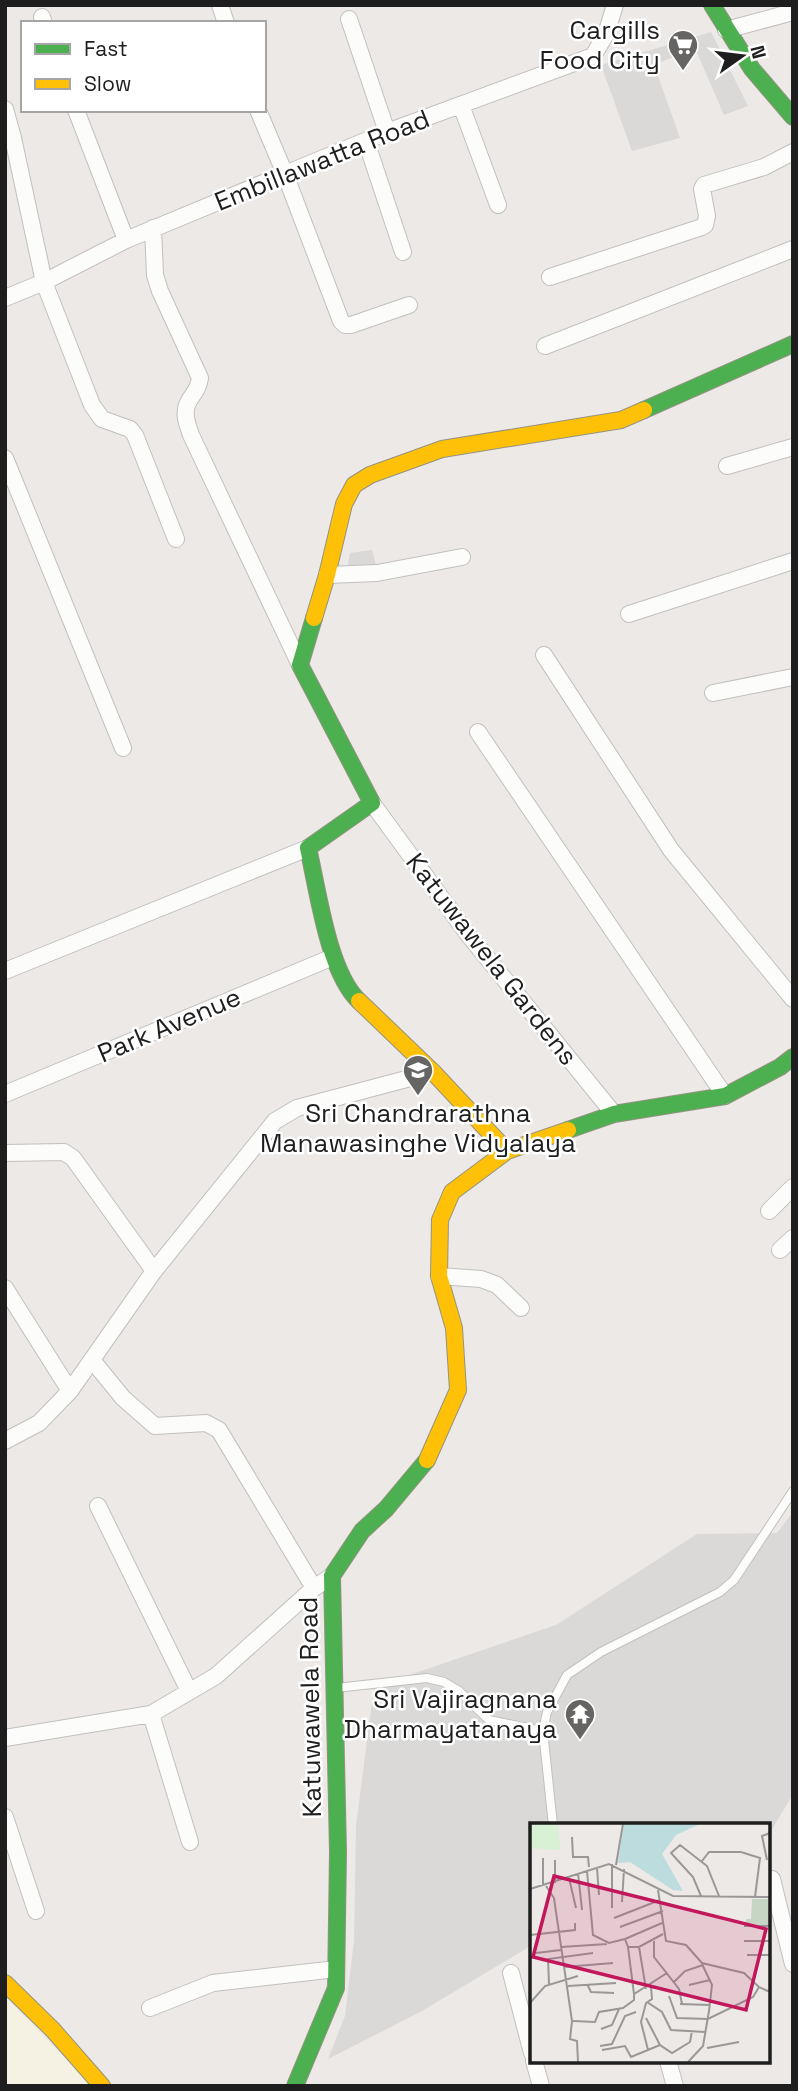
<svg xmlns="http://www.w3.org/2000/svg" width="798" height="2091" font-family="'Space Grotesk',sans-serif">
	<rect width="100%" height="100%" fill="#ece9e7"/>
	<path fill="#dbd9d8" d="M372,550L376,565L347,570L350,553Z"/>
	<path fill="#f5f1e3" d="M5,1996L92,2086H5Z"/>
	<path fill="#dad9d8" d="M711,32L748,106L724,115L695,48L654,65L680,138L632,151L601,65Z
		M793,1512V1794L768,1836V1825H532V1945L422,2011L328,2059L345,2016L354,1941L356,1826L374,1687L556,1625L697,1534L777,1533Z"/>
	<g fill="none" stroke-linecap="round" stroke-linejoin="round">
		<g stroke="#c2c0bf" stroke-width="10">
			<path id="lane" d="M336,1688L427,1678L444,1682L459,1691L489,1720L543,1731
				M553,1825L543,1731L547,1712L567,1675L601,1652L720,1592L734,1580L793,1491"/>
		</g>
		<g stroke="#c2c0bf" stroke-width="18">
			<path id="street" d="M220,5L226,23
				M42,17L44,23
				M349,19L387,132
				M726,30L793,12
				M461,105L498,205
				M5,109L13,138
				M76,110L126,240
				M258,110L285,174L341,321L345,325H351L409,305
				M5,140L13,138L44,282L92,405L102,419L130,429L135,435L176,539
				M366,141L403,252
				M153,228L155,275L160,291L200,378C198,393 191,394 187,405C183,415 188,426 191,435L300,665
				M550,277L702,227L705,225L707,216L702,189L704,185L764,167L793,152
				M5,298L44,282L126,240L285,174L387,132L593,56L606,34L615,5
				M545,346L793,249
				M5,458L123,748
				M727,466L793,447
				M327,575L377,573L462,557
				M629,614L793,561
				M544,655L671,850L793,999
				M713,693L793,677
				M478,732L725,1096
				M372,803L467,933L614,1114
				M5,971L308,848
				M5,1094L333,957
				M5,1153L64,1152L73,1158L154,1271
				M769,1211L793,1187
				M780,1250L793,1238
				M439,1276L481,1279L497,1285L521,1308
				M5,1288L70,1391
				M92,1360L123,1398L155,1426L206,1423L219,1430L314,1588
				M5,1441L39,1423L70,1391L154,1271L275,1121L297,1108L433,1072
				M98,1506L189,1691
				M151,1714L190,1842
				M5,1738L151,1714L216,1676L314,1588L332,1576
				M5,1817L36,1911
				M772,1879L793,1964
				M511,1973L532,2053
				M150,2008L213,1983L336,1969
				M534,2061L541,2086
				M668,2061L675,2086"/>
		</g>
		<g stroke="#959380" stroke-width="18">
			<path id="fast" d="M712,5L752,69L793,117
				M644,410L793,344
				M314,618L300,665L372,803L308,848C318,890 328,972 359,1001
				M568,1130L614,1114L725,1096L780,1067L793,1057
				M295,2086L336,1988L338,1852L332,1576L362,1531L386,1509L427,1460"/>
		</g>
		<g stroke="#959380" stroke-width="18">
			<path id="slow" d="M314,618L327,575L344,504L354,485L370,475L442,449L621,420L644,410
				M359,1001L433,1072L507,1151
				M427,1460L458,1390L454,1328L439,1276L440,1220L452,1192L507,1151L568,1130
				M5,1983L53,2030L102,2086"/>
		</g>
		<use href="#lane" stroke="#fcfcfb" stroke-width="8"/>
		<use href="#street" stroke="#fcfcfb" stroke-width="16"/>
		<use href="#fast" stroke="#4caf50" stroke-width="16"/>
		<use href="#slow" stroke="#ffc107" stroke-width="16"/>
	</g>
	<defs>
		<g id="supermarket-pin" transform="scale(1.575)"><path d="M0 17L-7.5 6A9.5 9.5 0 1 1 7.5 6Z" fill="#666564" stroke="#fff"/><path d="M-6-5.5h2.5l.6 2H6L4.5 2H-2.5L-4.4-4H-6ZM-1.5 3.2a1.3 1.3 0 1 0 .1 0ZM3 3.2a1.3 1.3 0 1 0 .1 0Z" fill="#fff"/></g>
		<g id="school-pin" transform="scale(1.575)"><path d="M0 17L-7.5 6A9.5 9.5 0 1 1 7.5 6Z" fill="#666564" stroke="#fff"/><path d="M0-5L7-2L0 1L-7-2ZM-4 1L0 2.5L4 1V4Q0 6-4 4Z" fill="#fff"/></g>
		<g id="temple-pin" transform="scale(1.575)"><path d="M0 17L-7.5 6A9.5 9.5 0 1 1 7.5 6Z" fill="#666564" stroke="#fff"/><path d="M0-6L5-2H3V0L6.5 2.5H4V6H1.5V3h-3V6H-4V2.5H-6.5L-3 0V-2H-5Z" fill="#fff"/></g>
	</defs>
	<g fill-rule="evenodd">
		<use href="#supermarket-pin" x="683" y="45"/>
		<use href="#school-pin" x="418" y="1070"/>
		<use href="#temple-pin" x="580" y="1714"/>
	</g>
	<g text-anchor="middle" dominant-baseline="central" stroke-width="5" stroke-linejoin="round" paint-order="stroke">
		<g font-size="26" fill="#1e1e1e" stroke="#fff" text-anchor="end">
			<text x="660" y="30">Cargills<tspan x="660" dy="30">Food City</tspan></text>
			<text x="418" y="1113" text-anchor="middle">Sri Chandrarathna<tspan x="418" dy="30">Manawasinghe Vidyalaya</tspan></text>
			<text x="557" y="1699">Sri Vajiragnana<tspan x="557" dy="30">Dharmayatanaya</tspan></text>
		</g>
		<g font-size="26" fill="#1e1e1e" stroke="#fff">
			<text transform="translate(322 160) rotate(-22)">Embillawatta Road</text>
			<text transform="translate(492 959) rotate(52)">Katuwawela Gardens</text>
			<text transform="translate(169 1025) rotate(-23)">Park Avenue</text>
			<text transform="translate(310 1707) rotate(-91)">Katuwawela Road</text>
		</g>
	</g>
	<g transform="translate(530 1823)">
		<rect width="240" height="240" fill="#ece9e7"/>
		<path d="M222,76H240V102H216V96H221Z" fill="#c7d6c4"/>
		<path d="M0,1H28L30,27L0,25Z" fill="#d8f0d4"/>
		<path d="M94,1H170L146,12L132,31L153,68L143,67L100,39L88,40Z" fill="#bcdcde"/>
		<path fill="none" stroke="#9a9897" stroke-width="2" d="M42,14L43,34H58L59,44M13,35V63M25,37V60M237,37L232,13L240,10M172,38L179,29H211L230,35L225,74M82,41V85M86,42L93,1M67,45L69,72M57,48L63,112L79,120L95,116L98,124H109L133,111M48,50L52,87M39,55L46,85M16,63L24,75L42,198L40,216L47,218L48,239M0,66L79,41L143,73L240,74M128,67L136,118L156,122L172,140L214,150L229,164M171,73L163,54L141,30L150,22L177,43L189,73M92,79L94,46M84,95L130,77M214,103H240M90,104L133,88M0,112L45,107V100M95,116L132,100M124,118V134L149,166L152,181M214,118H240M31,124L77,121M98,124L104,171L137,150M109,124L116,166M6,130L31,127M217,132H240M34,144L83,140M144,159L155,148L173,142M19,161L18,136L63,130M57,161L61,169L84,170M159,162L180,157M38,163L86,160M139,173L147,195L178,196L223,174L229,164L240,169M117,179L132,189L141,207L175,209M0,180L15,163L48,153M150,181L180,182M116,195L130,222L142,230L160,219L162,208M43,198L65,199L69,189L93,185L104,177V171M71,206L82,202L89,186M70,223L82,221L95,193L106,189M177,225L209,219M72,227L95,223L101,234L130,222M118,227L111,199L116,180L122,176L121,164M158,239L173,223L179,188L182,162L172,141"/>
		<path fill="#c2185b" fill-opacity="0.15" stroke="#c2185b" stroke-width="3.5" d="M24,53L236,106L216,187L3,134Z"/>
		<rect width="240" height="240" fill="none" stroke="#1e1e1e" stroke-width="3.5"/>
	</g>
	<rect width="798" height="2091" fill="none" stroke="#1e1e1e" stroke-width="14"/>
	<rect x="21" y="21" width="245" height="91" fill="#ffffff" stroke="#a5a5a5" stroke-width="2"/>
	<rect x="35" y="44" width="35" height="10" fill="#4caf50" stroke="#a5a5a5" stroke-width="2"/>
	<text x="84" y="56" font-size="21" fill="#1e1e1e">Fast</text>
	<rect x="35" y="79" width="35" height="10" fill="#ffc107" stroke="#a5a5a5" stroke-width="2"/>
	<text x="84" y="91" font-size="21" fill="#1e1e1e">Slow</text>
	<g transform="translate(742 56) rotate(76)" stroke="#ffffff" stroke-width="5" paint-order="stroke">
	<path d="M0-5L12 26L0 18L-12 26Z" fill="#1e1e1e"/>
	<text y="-10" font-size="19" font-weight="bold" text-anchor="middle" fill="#1e1e1e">N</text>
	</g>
</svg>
